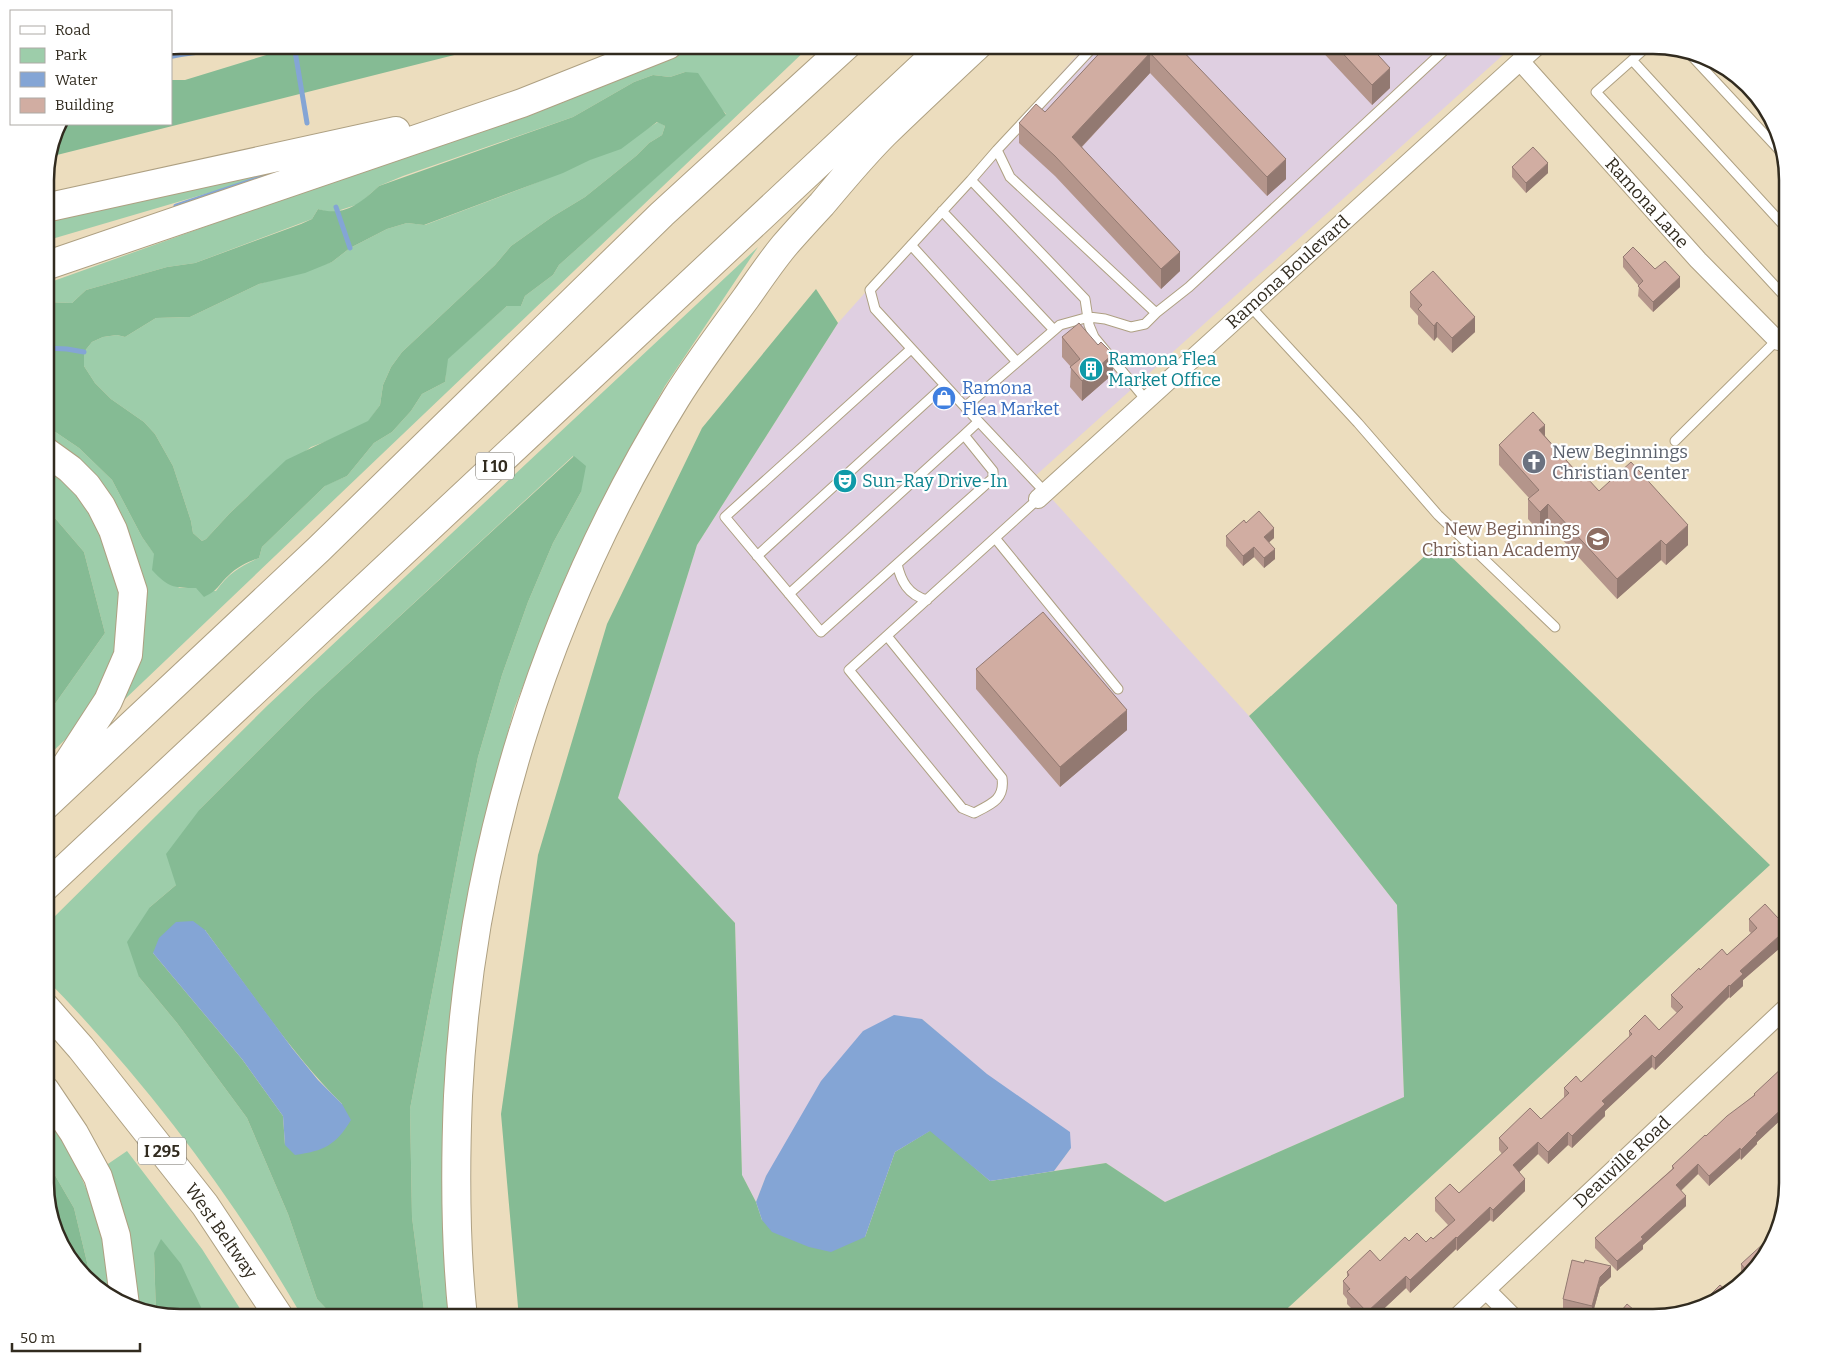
<svg xmlns="http://www.w3.org/2000/svg" width="1833" height="1363" font-family="Bitter,serif">
	<rect width="100%" height="100%" fill="#ecddbe"/>
	<path fill="#dfcfe1" d="M1086,45H1514L1033,478L1249,716L1397,905L1404,1097L1165,1202L1106,1163L1054,1171L1071,1148L922,1019L766,1176L756,1202L742,1175L735,923L618,798L697,545L838,323Z"/>
	<path fill="#9dcdaa" d="M696,45H811L124,700L120,695L138,572L45,440V425L79,448L112,480L142,537L179,588H196L216,591C228,574 240,566 259,558L262,547L326,485L347,476L374,443L392,432L411,411L422,394L445,382L447,359L507,306H521L525,296L553,275L559,265L726,114L685,72L670,77L653,75L634,82L573,117L403,176L379,186L359,204L331,213L318,209L312,219L195,263L167,267L86,290L72,303L45,302V284L347,176L512,121L586,93L653,65Z
		M658,122L665,126L662,135L649,143L636,156L585,197L552,217L511,246L495,265L402,352L391,367L383,385L380,405L368,422L330,440L311,447L248,496L230,513L206,539L202,541L193,533L191,521L173,466L155,434L144,422L111,399L95,383L84,366V352L92,342L103,337L117,335L125,337L156,318L190,317L259,284L332,262L350,248L387,229L407,223L425,225C504,195 586,168 658,122Z
		M261,171L263,177L45,241V213Z
		M758,247L665,386L625,457L566,576L514,709L481,833L468,894L457,967L447,1054L444,1099L443,1227L449,1318H425L412,1217L410,1109L459,850L478,757L502,675L528,602L553,543L581,492L573,456L312,697L200,809L176,885L150,907L139,977L177,1023L247,1118L288,1214L317,1299L335,1318H303C232,1195 145,1080 45,978V926L268,705Z
		M45,462L90,504L121,580L119,641L99,694L72,733L45,759V718L105,633L84,552L49,511L45,510Z
		M45,1112C67,1146 87,1183 98,1223C105,1248 109,1273 113,1299L97,1290L92,1283L74,1208L45,1158Z
		M127,1151L202,1249L246,1318H206L200,1307L154,1254L156,1314L137,1311L102,1168Z"/>
	<path fill="#85bb94" fill-rule="evenodd" d="M299,45H494L49,157L58,124H171V80H185Z
		M685,72L698,73L726,115L559,265L553,275L525,296L521,306H507L448,359L445,382L422,394L411,411L392,432L374,443L347,476L325,486L262,547L259,558C248,562 237,567 228,576C217,586 220,589 204,597L196,588C173,588 168,587 152,570L154,554L142,537L112,480L79,448L45,425V302L72,303L86,290L167,267L195,263L301,224L312,219L318,209C345,217 360,203 379,186L573,117L634,82L653,75L670,77ZM657,122L665,126L662,135L649,143L636,156L585,197L552,217L511,246L495,265L402,352L391,367L383,385L380,405L368,421L286,460L230,513L206,539L202,541L193,533L191,521L173,466L155,434L144,422L111,399L95,383L84,366V352L92,342L103,337L117,335L125,337L156,318L190,317L259,284L305,273L332,262L350,248L387,229L407,223L424,225L563,173L590,160L621,149Z
		M816,289L838,323L697,545L618,798L735,923L742,1175L756,1202L762,1220L865,1237L895,1152L931,1130L990,1181L1106,1163L1165,1202L1404,1097L1397,905L1249,716L1438,544L1770,865L1277,1318H519L501,1114L538,855L607,624L702,428Z
		M574,456L586,466L581,492L553,543L528,602L502,675L478,757L459,850L410,1109L412,1217L425,1318H335L317,1299L288,1214L247,1118L177,1023L139,977L127,942L150,907L176,885L166,854L200,809L312,697ZM205,930C249,989 290,1052 342,1104L285,1145L283,1116L242,1059L153,953Z
		M45,510L49,511L84,552L105,633L45,718Z
		M45,1158L74,1208L92,1283L59,1243L45,1192Z
		M161,1239L181,1264L206,1318H179L156,1314L154,1253Z"/>
	<path fill="#84a5d5" d="M179,45H254C228,54 198,53 171,59V47Z
		M193,921L205,930L292,1048L318,1080L342,1104L351,1120C336,1145 324,1151 295,1155L285,1145L283,1116L242,1059L153,953L159,938L176,922Z
		M894,1015L922,1019L987,1074L1070,1132L1071,1148L1054,1171L990,1181L930,1131L895,1152L865,1237L831,1252L809,1247L772,1232L762,1220L756,1202L766,1176L821,1081L863,1031Z"/>
	<g fill="none" stroke-linecap="round" stroke-linejoin="round">
		<path stroke="#84a5d5" stroke-width="5" d="M294,45L307,123
			M176,206L263,177
			M336,207L350,248
			M45,348L67,349L84,352"/>
		<g stroke="#aea082" stroke-width="11">
			<path id="lane" d="M1095,45L997,150L1010,177L1156,313L1189,287L1450,45
				M1649,45L1596,92L1788,300
				M1687,51L1782,153
				M1632,60L1788,230
				M971,180L997,150
				M942,211L1054,330
				M911,245L1017,362
				M1250,306L1358,423L1438,515L1555,627
				M911,349L725,517L821,632L993,478V471L964,435L978,422
				M965,407L1060,325L1089,317L1105,319L1131,327L1145,324L1156,313
				M1675,441L1788,329
				M1045,492L965,407L875,309L870,290L971,180L1085,299L1089,325L1094,337L1146,400
				M995,538L1118,689
				M757,556L945,385
				M897,564C901,581 908,595 927,600
				M789,594L964,435
				M887,636L1002,778C1005,799 992,804 974,813L962,808L849,670C912,613 975,556 1038,499"/>
		</g>
		<g stroke="#aea082" stroke-width="20">
			<path id="street" d="M1520,61L1698,260L1778,341
				M1038,499L1538,45
				M1486,1290L1514,1318
				M1456,1318L1788,1006"/>
		</g>
		<g stroke="#aea082" stroke-width="30">
			<path id="highway" d="M45,208L396,131
				M45,266L522,103L668,45
				M45,451L70,469L87,486L101,506L113,530L133,591L128,655L108,701L54,784
				M45,806L319,549L662,214L847,45
				M45,887L945,45
				M45,1007L81,1048L205,1205L280,1318
				M45,1090L74,1133L98,1177L116,1236L125,1305
				M463,1318C455,1244 455,1170 458,1096C470,850 546,608 676,398C697,364 722,331 746,298C758,281 770,263 784,246C796,232 809,218 822,204C842,180 862,156 884,134C915,104 946,75 978,45"/>
		</g>
		<use href="#lane" stroke="#fff" stroke-width="9"/>
		<use href="#street" stroke="#fff" stroke-width="18"/>
		<use href="#highway" stroke="#fff" stroke-width="28"/>
	</g>
	<path fill="#b4958b" d="M1107,45H1177L1286,179L1267,196L1150,73L1082,147L1180,271L1161,289L1055,176L1019,143V123L1045,112Z
		M1316,45H1369L1390,88L1372,105Z
		M1512,167L1548,173L1526,193L1512,177Z
		M1623,257L1655,269L1680,287L1653,312L1638,296L1639,286L1623,267Z
		M1410,292L1475,332L1452,353L1437,337L1434,341L1418,324V316L1410,307Z
		M1062,337L1113,374L1082,401L1070,387L1071,367L1062,357Z
		M1545,436L1574,469L1599,491L1688,545L1666,565L1661,560L1617,599L1548,524L1540,532L1528,519V499L1529,498L1499,465V445Z
		M1246,523L1274,538L1269,542L1275,559L1264,568L1254,557L1243,566L1226,546V536Z
		M976,669L1127,730L1060,787L976,689Z
		M1788,880V901L1784,896V884Z
		M1788,908V941L1743,980V986L1730,998L1729,997L1655,1070L1652,1067L1605,1111V1116L1572,1148L1568,1145L1548,1164L1538,1154L1519,1172L1525,1191L1493,1222L1490,1220L1457,1251L1456,1249L1410,1293L1406,1288L1374,1318H1361L1347,1304V1299L1343,1294V1281L1347,1278V1272L1380,1261L1409,1241L1426,1242L1433,1239L1448,1225L1435,1211V1198L1459,1193L1502,1154L1499,1150V1138L1541,1119L1564,1098V1088L1581,1082L1629,1037V1031L1659,1030L1677,1013L1671,1007V995L1700,970L1727,955L1751,933L1749,931V919L1778,918Z
		M1788,1064V1113L1757,1142V1144L1741,1160L1740,1158L1709,1186L1698,1174L1681,1191L1686,1206L1643,1245V1249L1617,1271L1595,1248V1238L1672,1169V1166L1754,1095V1094Z
		M1741,1264L1760,1266L1713,1304L1705,1306V1300L1727,1291L1742,1276L1741,1275Z
		M1611,1277L1600,1287L1592,1316L1563,1309V1299Z"/>
	<path fill="#927971" d="M1150,53V73L1072,157V137Z
		M1390,68V88L1372,105V85Z
		M1286,159V179L1267,196V177Z
		M1548,163V173L1526,193V183Z
		M1180,252V271L1161,289V269Z
		M1680,277V287L1653,312V302Z
		M1475,317V332L1452,353V338Z
		M1437,322V337L1434,341V326Z
		M1113,354V374L1082,401V381Z
		M1545,425V445L1539,430Z
		M1548,504V524L1540,532V512Z
		M1688,525V545L1666,565V545Z
		M1274,528V538L1264,547V537Z
		M1661,540V560L1617,599V579Z
		M1254,547V557L1243,566V556Z
		M1275,549V559L1264,568V558Z
		M1127,710V730L1060,787V767Z
		M1788,928V941L1743,980V986L1730,998V986L1740,971Z
		M1729,985V997L1655,1070V1058Z
		M1652,1055V1067L1605,1111V1116L1572,1148V1136L1602,1101Z
		M1788,1103V1113L1757,1142V1144L1741,1160V1150L1756,1133Z
		M1568,1132V1145L1548,1164V1152Z
		M1538,1142V1154L1513,1178V1165Z
		M1740,1148V1158L1709,1186V1176Z
		M1698,1164V1174L1676,1195V1185Z
		M1525,1179V1191L1493,1222V1210Z
		M1686,1196V1206L1643,1245V1249L1617,1271V1261L1641,1237Z
		M1490,1207V1220L1457,1251V1238Z
		M1456,1237V1249L1410,1293V1280Z
		M1611,1266V1277L1600,1287L1592,1316V1306L1600,1277Z
		M1406,1276V1288L1374,1318H1367V1312Z"/>
	<path fill="#d1ada2" stroke="#927971" d="M1107,45H1177L1286,159L1267,177L1150,53L1072,137L1180,252L1161,269L1055,156L1019,123L1036,104L1045,112Z
		M1335,45H1369L1390,68L1372,85Z
		M1533,147L1548,163L1526,183L1512,167Z
		M1633,247L1655,269L1665,261L1680,277L1653,302L1638,286L1643,281L1623,257Z
		M1433,271L1475,317L1452,338L1437,322L1434,326L1418,309L1422,305L1410,292Z
		M1079,323L1098,345L1101,342L1113,354L1082,381L1070,367L1080,359L1062,337Z
		M1533,412L1545,425L1539,430L1574,469L1577,467L1599,491L1631,462L1688,525L1666,545L1661,540L1617,579L1548,504L1540,512L1528,499L1539,490L1499,445Z
		M1259,511L1274,528L1264,537L1275,549L1264,558L1254,547L1243,556L1226,536L1244,520L1246,523Z
		M1043,612L1127,710L1060,767L976,669Z
		M1788,880V888L1784,884Z
		M1765,904L1778,918L1788,908V928L1740,971L1743,974L1730,986L1729,985L1655,1058L1652,1055L1602,1101L1605,1104L1572,1136L1568,1132L1548,1152L1538,1142L1513,1165L1525,1179L1493,1210L1490,1207L1457,1238L1456,1237L1410,1280L1406,1276L1367,1312L1347,1291L1350,1289L1343,1281L1349,1275L1347,1272L1370,1250L1380,1261L1405,1237L1409,1241L1417,1233L1426,1242L1431,1237L1433,1239L1455,1220L1435,1198L1450,1184L1459,1193L1508,1148L1499,1138L1530,1108L1541,1119L1569,1093L1564,1088L1576,1076L1581,1082L1632,1034L1629,1031L1645,1015L1659,1030L1683,1007L1671,995L1699,968L1700,970L1722,949L1727,955L1757,928L1749,919Z
		M1788,1064V1103L1756,1133L1757,1134L1741,1150L1740,1148L1709,1176L1698,1164L1676,1185L1686,1196L1641,1237L1643,1239L1617,1261L1595,1238L1674,1168L1672,1166L1705,1135L1706,1136L1727,1116L1755,1095L1754,1094L1784,1066L1785,1067Z
		M1764,1243L1769,1248L1770,1247L1760,1266L1713,1304L1710,1305L1705,1300L1720,1285L1727,1291L1747,1271L1741,1264Z
		M1572,1260L1584,1263L1585,1260L1611,1266L1600,1277L1592,1306L1563,1299Z
		M1627,1304L1641,1316L1639,1318H1612L1620,1308L1622,1310Z
		M1329,1313L1334,1318H1323Z
		M1351,1313L1356,1318H1346Z"/>
	<defs>
		<g id="building-disc" transform="scale(1.25)"><circle r="9.5" fill="#0f9aa8" stroke="#fff"/><path d="M-4-6H4V6H1V3H-1V6H-4ZM-2.5-4.3h1.7v1.8h-1.7ZM.8-4.3h1.7v1.8H.8ZM-2.5-1h1.7V.8h-1.7ZM.8-1h1.7V.8H.8Z" fill="#fff"/></g>
		<g id="shop-disc" transform="scale(1.25)"><circle r="9.5" fill="#3f7fe0" stroke="#fff"/><path d="M-5-2.5h2.3a2.7 3.5 0 0 1 5.4 0H5L5.5 6h-11ZM-1.5-2.5h3a1.5 2.3 0 0 0-3 0Z" fill="#fff"/></g>
		<g id="church-disc" transform="scale(1.25)"><circle r="9.5" fill="#6b7280" stroke="#fff"/><path d="M-1.2-6h2.4v3.5h3.3v2.4h-3.3V6h-2.4V-.1h-3.3v-2.4h3.3Z" fill="#fff"/></g>
		<g id="theatre-disc" transform="scale(1.25)"><circle r="9.5" fill="#0f9aa8" stroke="#fff"/><path d="M-5-5.5Q0-4 5-5.5V0Q5 5 0 6Q-5 5-5 0ZM-3.3-2.5H-1v1.5H-3.3ZM1-2.5H3.3v1.5H1ZM-2.8 1Q0 5.5 2.8 1Z" fill="#fff"/></g>
		<g id="school-disc" transform="scale(1.25)"><circle r="9.5" fill="#8d6e63" stroke="#fff"/><path d="M0-5L7-2L0 1L-7-2ZM-4 1L0 2.5L4 1V4Q0 6-4 4Z" fill="#fff"/></g>
	</defs>
	<g fill-rule="evenodd">
		<use href="#building-disc" x="1091" y="369"/>
		<use href="#shop-disc" x="944" y="398"/>
		<use href="#church-disc" x="1534" y="462"/>
		<use href="#theatre-disc" x="845" y="481"/>
		<use href="#school-disc" x="1598" y="539"/>
	</g>
	<g text-anchor="middle" dominant-baseline="central" stroke-width="4.5" stroke-linejoin="round" paint-order="stroke">
		<g fill="#fff" stroke="#6f6b62" stroke-width="1">
			<rect x="476" y="452.5" width="38" height="27" rx="4"/>
			<rect x="138" y="1137.5" width="48" height="27" rx="4"/>
		</g>
		<g font-size="16" font-weight="bold" fill="#312b1f">
			<text x="495" y="466">I 10</text>
			<text x="162" y="1151">I 295</text>
		</g>
		<g font-size="18" fill="#312b1f" stroke="#fff">
			<text transform="translate(1647 203) rotate(48)">Ramona Lane</text>
			<text transform="translate(1288 272) rotate(-42)">Ramona Boulevard</text>
			<text transform="translate(1622 1162) rotate(-43)">Deauville Road</text>
			<text transform="translate(221 1231) rotate(55)">West Beltway</text>
		</g>
		<g font-size="18" fill="#0d838f" stroke="#fff" text-anchor="start">
			<text x="1108" y="359">Ramona Flea<tspan x="1108" dy="21">Market Office</tspan></text>
			<text x="862" y="481">Sun-Ray Drive-In</text>
		</g>
		<g font-size="18" fill="#366cbe" stroke="#fff" text-anchor="start">
			<text x="962" y="388">Ramona<tspan x="962" dy="21">Flea Market</tspan></text>
		</g>
		<g font-size="18" fill="#5b616d" stroke="#fff" text-anchor="start">
			<text x="1552" y="452">New Beginnings<tspan x="1552" dy="21">Christian Center</tspan></text>
		</g>
		<g font-size="18" fill="#785e54" stroke="#fff" text-anchor="end">
			<text x="1580" y="529">New Beginnings<tspan x="1580" dy="21">Christian Academy</tspan></text>
		</g>
	</g>
	<path d="M0 0H1833V1363H0ZM180 54H1653A126 126 0 0 1 1779 180V1183A126 126 0 0 1 1653 1309H180A126 126 0 0 1 54 1183V180A126 126 0 0 1 180 54Z" fill="#fff" fill-rule="evenodd"/>
	<path fill="none" stroke="#312b1f" stroke-width="2.5" d="M180 54H1653A126 126 0 0 1 1779 180V1183A126 126 0 0 1 1653 1309H180A126 126 0 0 1 54 1183V180A126 126 0 0 1 180 54Z"/>
	<rect x="10" y="10" width="162" height="115" fill="#ffffff" stroke="#adaaa5"/>
	<rect x="20" y="26" width="25" height="8" fill="#ffffff" stroke="#adaaa5"/>
	<text x="55" y="35" font-size="15" fill="#312b1f">Road</text>
	<rect x="20" y="48" width="25" height="15" fill="#9dcdaa" stroke="#adaaa5"/>
	<text x="55" y="60" font-size="15" fill="#312b1f">Park</text>
	<rect x="20" y="72" width="25" height="15" fill="#84a5d5" stroke="#adaaa5"/>
	<text x="55" y="85" font-size="15" fill="#312b1f">Water</text>
	<rect x="20" y="98" width="25" height="15" fill="#d1ada2" stroke="#adaaa5"/>
	<text x="55" y="110" font-size="15" fill="#312b1f">Building</text>
	<path d="M12 1343v8h128v-8" fill="none" stroke="#312b1f" stroke-width="2.5"/>
	<text x="20" y="1343" font-size="15" fill="#312b1f" stroke="#ffffff" stroke-width="4" paint-order="stroke">50 m</text>
</svg>
